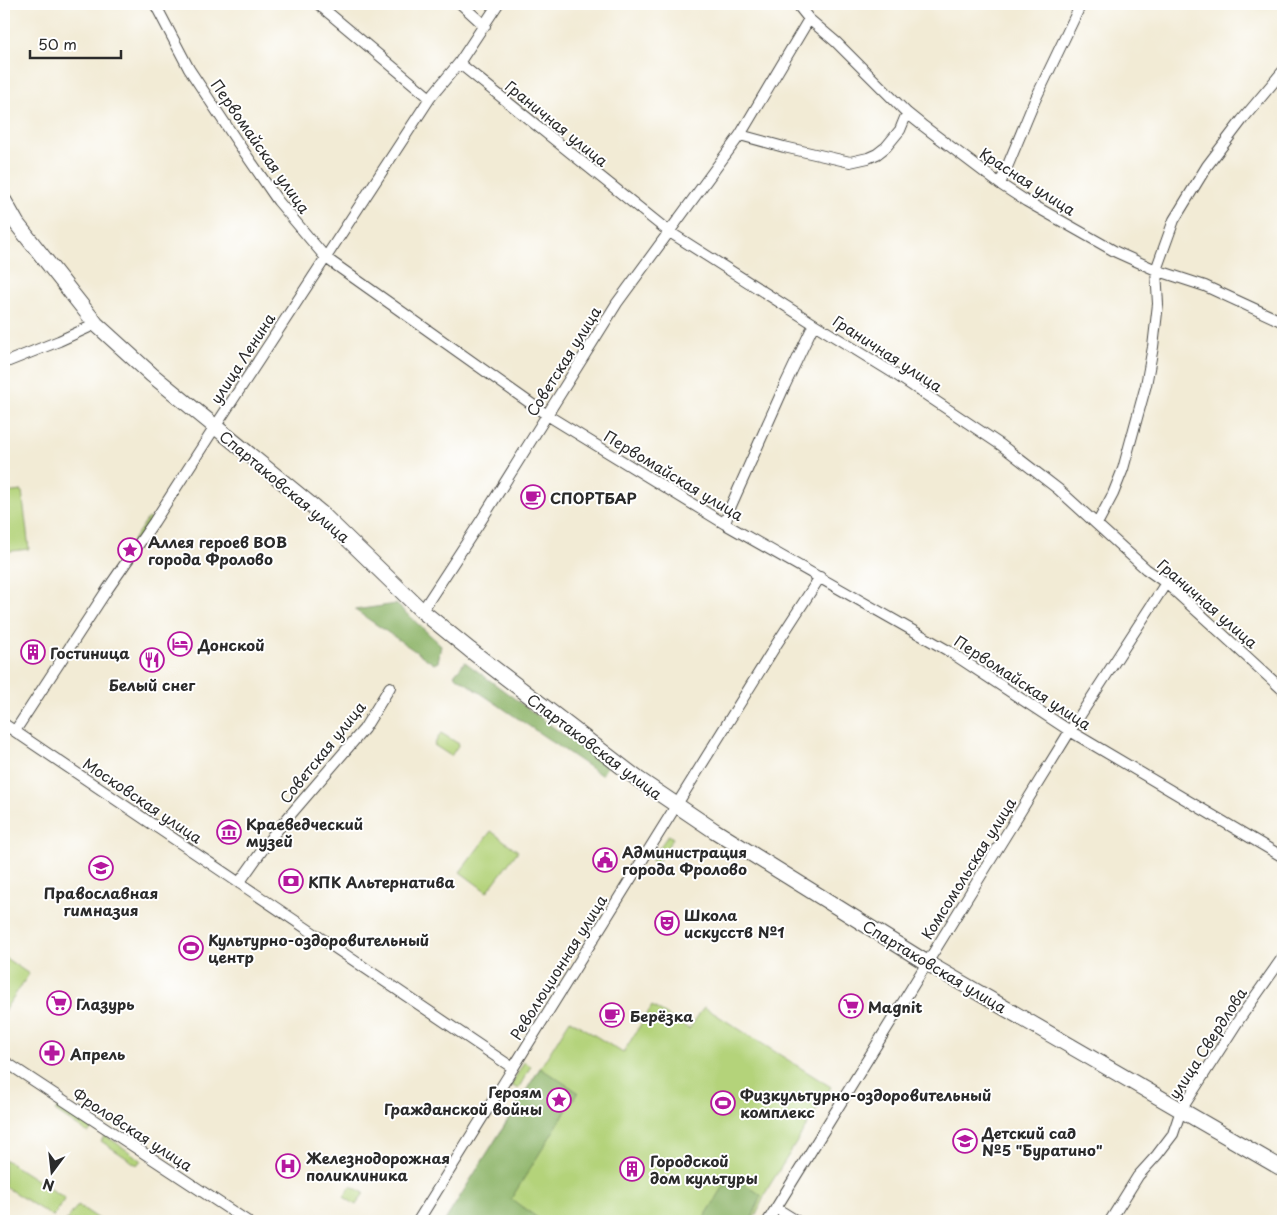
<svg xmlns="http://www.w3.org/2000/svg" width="1287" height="1225" font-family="'Playpen Sans',sans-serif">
	<rect width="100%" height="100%" fill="#fff"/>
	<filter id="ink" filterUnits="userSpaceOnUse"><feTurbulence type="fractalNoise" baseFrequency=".02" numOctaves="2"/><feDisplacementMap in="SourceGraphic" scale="10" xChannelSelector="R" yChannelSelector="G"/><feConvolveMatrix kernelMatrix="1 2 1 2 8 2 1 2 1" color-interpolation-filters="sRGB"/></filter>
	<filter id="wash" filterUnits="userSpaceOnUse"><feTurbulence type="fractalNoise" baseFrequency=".0096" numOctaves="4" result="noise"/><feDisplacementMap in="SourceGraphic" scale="20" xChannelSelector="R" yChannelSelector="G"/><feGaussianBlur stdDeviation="1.12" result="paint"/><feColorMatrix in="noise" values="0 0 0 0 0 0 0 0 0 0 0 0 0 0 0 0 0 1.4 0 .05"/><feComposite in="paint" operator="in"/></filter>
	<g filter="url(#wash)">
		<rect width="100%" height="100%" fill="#f2ebd5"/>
		<path fill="#b4d37a" stroke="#707f52" d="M22,491L29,549L4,552V493Z
			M148,518L151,520L106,586L104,583Z
			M441,733L459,744L451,756L434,745Z
			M491,831L518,851L487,892L460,872Z
			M668,835L673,838L656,864L651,860Z
			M4,957L29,974L4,1011Z
			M652,1006L689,1029L704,1007L831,1087L768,1188L753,1221H445L570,1020L623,1053Z
			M524,1062L531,1066L518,1089L511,1085Z
			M59,1106L92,1128L88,1133L55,1111Z
			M105,1135L141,1160L137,1165L101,1141Z
			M4,1159L65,1198L53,1217L4,1186Z
			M351,1186L364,1193L356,1205L344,1197Z
			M78,1205L102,1221H66Z"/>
		<path fill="#8fb56a" stroke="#5d704a" d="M396,604L441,645L438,662L434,664L355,610Z
			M465,662L607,767L601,775L454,675Z
			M540,1068L578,1092L511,1199L542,1221H445C476,1170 509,1120 540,1068Z
			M731,1175L761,1195L751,1221H702Z"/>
	</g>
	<g filter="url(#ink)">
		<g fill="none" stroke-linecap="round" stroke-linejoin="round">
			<g stroke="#494844" stroke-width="12">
				<path id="street" d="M155,4L189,69L236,140L278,201L326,258L547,415L725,524L947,650L1070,731L1283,857
					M318,4L430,98
					M461,4L485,26
					M797,4L809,19L836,42L907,113L922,125L1000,184L1026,201L1116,252L1156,270L1205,286L1283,322
					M459,63L668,231L814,324L895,374L1001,445L1058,489L1146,569L1166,583L1219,631L1283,690
					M740,135L784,147L850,162L868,158L877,154L886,147L900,130L907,113
					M1000,184L1035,100L1081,4
					M4,363L59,341L96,324
					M725,524L730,508L785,385L814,324
					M1097,524L1113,494L1123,469L1146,385L1153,347L1158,304L1156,270L1174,220L1207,166L1242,120L1283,71
					M422,611L482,519L617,303L740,135L809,19
					M4,724L513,1068
					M15,731L107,590L154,522L215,427L430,98L459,63L498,4
					M239,883L273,835L364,729L390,687
					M4,1061L247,1221
					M776,1208L797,1221
					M418,1221L776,645L820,577
					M768,1221L1070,731L1166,583
					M1110,1221L1138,1176L1157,1155L1173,1134L1181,1110L1240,1018L1283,957"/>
			</g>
			<g stroke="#494844" stroke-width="17">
				<path id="primary" d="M4,201L17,224L96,324L152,375L321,513L422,611L470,650L638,779L715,831L927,963L1283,1169"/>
			</g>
			<use href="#street" stroke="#fff" stroke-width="10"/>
			<use href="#primary" stroke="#fff" stroke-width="15"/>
		</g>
	</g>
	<defs>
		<g id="cafe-ring" transform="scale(1.25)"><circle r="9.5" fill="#fff" stroke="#b5179e" stroke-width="1.5"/><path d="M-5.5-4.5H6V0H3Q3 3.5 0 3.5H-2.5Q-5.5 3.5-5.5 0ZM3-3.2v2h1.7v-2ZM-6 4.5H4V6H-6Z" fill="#b5179e"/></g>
		<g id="sight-ring" transform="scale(1.25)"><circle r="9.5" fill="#fff" stroke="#b5179e" stroke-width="1.5"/><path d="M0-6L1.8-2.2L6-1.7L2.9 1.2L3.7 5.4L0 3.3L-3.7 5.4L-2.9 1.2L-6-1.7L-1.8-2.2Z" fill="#b5179e"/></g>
		<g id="hotel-ring" transform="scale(1.25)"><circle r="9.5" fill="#fff" stroke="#b5179e" stroke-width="1.5"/><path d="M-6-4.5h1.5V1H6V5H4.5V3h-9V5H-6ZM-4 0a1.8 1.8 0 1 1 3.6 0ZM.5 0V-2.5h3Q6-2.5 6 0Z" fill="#b5179e"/></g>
		<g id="building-ring" transform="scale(1.25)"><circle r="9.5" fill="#fff" stroke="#b5179e" stroke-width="1.5"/><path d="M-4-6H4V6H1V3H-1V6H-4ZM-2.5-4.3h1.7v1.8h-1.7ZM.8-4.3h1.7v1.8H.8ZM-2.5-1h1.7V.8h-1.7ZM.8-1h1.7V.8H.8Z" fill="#b5179e"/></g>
		<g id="restaurant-ring" transform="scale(1.25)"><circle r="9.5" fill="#fff" stroke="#b5179e" stroke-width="1.5"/><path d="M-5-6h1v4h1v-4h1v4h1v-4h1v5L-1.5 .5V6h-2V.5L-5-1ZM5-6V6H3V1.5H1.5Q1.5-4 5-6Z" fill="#b5179e"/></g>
		<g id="museum-ring" transform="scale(1.25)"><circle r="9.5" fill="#fff" stroke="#b5179e" stroke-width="1.5"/><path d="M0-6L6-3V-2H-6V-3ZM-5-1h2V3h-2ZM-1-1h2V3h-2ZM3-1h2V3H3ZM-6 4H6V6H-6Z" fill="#b5179e"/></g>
		<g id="civic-ring" transform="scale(1.25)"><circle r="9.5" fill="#fff" stroke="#b5179e" stroke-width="1.5"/><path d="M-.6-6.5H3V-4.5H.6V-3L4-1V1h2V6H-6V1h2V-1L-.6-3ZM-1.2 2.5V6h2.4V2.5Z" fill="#b5179e"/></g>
		<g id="school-ring" transform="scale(1.25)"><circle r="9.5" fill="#fff" stroke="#b5179e" stroke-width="1.5"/><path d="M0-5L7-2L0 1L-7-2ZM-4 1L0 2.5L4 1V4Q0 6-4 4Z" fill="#b5179e"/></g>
		<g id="bank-ring" transform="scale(1.25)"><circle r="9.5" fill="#fff" stroke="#b5179e" stroke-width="1.5"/><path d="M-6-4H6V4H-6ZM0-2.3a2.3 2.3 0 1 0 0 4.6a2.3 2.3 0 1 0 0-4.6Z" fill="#b5179e"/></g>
		<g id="theatre-ring" transform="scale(1.25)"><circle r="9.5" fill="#fff" stroke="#b5179e" stroke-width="1.5"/><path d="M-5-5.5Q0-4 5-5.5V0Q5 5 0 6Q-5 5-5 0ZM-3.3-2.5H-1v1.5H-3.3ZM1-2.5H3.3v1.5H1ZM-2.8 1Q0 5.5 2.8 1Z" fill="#b5179e"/></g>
		<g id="stadium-ring" transform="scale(1.25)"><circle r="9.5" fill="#fff" stroke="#b5179e" stroke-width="1.5"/><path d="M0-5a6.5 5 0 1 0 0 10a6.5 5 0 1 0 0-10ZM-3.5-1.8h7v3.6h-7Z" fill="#b5179e"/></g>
		<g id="supermarket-ring" transform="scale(1.25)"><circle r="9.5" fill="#fff" stroke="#b5179e" stroke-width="1.5"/><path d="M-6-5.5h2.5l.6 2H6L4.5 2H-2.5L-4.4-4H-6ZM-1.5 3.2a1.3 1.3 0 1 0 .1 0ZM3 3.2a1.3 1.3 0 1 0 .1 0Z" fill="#b5179e"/></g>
		<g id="pharmacy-ring" transform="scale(1.25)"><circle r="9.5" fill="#fff" stroke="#b5179e" stroke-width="1.5"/><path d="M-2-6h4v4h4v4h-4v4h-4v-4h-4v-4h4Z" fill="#b5179e"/></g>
		<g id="hospital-ring" transform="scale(1.25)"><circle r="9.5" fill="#fff" stroke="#b5179e" stroke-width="1.5"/><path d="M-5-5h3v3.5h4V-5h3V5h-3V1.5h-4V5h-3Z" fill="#b5179e"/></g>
	</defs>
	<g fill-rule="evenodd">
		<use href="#cafe-ring" x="533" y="497"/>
		<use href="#sight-ring" x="130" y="550"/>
		<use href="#hotel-ring" x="180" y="644"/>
		<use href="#building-ring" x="33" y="652"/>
		<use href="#restaurant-ring" x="152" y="660"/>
		<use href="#museum-ring" x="229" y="832"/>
		<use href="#civic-ring" x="605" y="860"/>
		<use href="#school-ring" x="101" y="868"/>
		<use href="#bank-ring" x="291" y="881"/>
		<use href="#theatre-ring" x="667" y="923"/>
		<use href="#stadium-ring" x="191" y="948"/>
		<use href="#supermarket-ring" x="59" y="1003"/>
		<use href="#supermarket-ring" x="851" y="1006"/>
		<use href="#cafe-ring" x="612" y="1015"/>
		<use href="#pharmacy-ring" x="52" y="1053"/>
		<use href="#sight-ring" x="559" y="1100"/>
		<use href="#stadium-ring" x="723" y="1103"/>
		<use href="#school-ring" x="965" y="1141"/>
		<use href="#hospital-ring" x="288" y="1166"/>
		<use href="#building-ring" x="632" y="1169"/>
	</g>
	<g text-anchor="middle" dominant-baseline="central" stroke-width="4" stroke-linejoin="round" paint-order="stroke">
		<g font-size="15" fill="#2b2b2b" stroke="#fff">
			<text transform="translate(557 123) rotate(39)">Граничная улица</text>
			<text transform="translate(261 146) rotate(55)">Первомайская улица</text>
			<text transform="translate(1028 181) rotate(33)">Красная улица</text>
			<text transform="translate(888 353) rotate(33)">Граничная улица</text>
			<text transform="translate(242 358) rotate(-57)">улица Ленина</text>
			<text transform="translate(563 361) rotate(-58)">Советская улица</text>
			<text transform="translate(674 475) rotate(31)">Первомайская улица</text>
			<text transform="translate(285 486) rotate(40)">Спартаковская улица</text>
			<text transform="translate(1208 603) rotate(41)">Граничная улица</text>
			<text transform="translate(1023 682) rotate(33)">Первомайская улица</text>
			<text transform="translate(595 746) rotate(37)">Спартаковская улица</text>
			<text transform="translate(322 752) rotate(-51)">Советская улица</text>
			<text transform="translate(143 800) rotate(34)">Московская улица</text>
			<text transform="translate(968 868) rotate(-58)">Комсомольская улица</text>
			<text transform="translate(935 966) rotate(31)">Спартаковская улица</text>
			<text transform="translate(558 967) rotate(-58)">Революционная улица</text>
			<text transform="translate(1207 1043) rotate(-57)">улица Свердлова</text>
			<text transform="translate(133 1129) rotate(33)">Фроловская улица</text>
		</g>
		<g font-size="15" font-weight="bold" fill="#2b2b2b" stroke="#fff" text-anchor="start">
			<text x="550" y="497">СПОРТБАР</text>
			<text x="148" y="541">Аллея героев ВОВ<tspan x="148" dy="17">города Фролово</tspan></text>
			<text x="198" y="644">Донской</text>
			<text x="50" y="652">Гостиница</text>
			<text x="152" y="684" text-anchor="middle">Белый снег</text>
			<text x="246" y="823">Краеведческий<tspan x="246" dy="17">музей</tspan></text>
			<text x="622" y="851">Администрация<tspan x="622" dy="17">города Фролово</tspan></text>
			<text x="308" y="881">КПК Альтернатива</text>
			<text x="101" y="892" text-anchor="middle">Православная<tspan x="101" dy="17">гимназия</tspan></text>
			<text x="684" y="914">Школа<tspan x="684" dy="17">искусств №1</tspan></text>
			<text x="208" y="939">Культурно-оздоровительный<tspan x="208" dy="17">центр</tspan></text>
			<text x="76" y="1003">Глазурь</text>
			<text x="868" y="1006">Magnit</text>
			<text x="630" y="1015">Берёзка</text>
			<text x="70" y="1053">Апрель</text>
			<text x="542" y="1091" text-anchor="end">Героям<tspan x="542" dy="17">Гражданской войны</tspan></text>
			<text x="740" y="1094">Физкультурно-оздоровительный<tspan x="740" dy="17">комплекс</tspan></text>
			<text x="982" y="1132">Детский сад<tspan x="982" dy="17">№5 "Буратино"</tspan></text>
			<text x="306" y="1157">Железнодорожная<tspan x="306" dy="17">поликлиника</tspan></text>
			<text x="650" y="1160">Городской<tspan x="650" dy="17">дом культуры</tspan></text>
		</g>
	</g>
	<rect width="1287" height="1225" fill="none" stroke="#fff" stroke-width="20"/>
	<g transform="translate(52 1172) rotate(195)" stroke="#ffffff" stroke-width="4" paint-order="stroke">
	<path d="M0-4L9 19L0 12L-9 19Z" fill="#2b2b2b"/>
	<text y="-8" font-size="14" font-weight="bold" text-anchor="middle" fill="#2b2b2b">N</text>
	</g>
	<path d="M30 50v8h91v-8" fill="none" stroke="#2b2b2b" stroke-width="2.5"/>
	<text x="38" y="50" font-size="15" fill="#2b2b2b" stroke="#ffffff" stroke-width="4" paint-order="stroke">50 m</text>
</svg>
